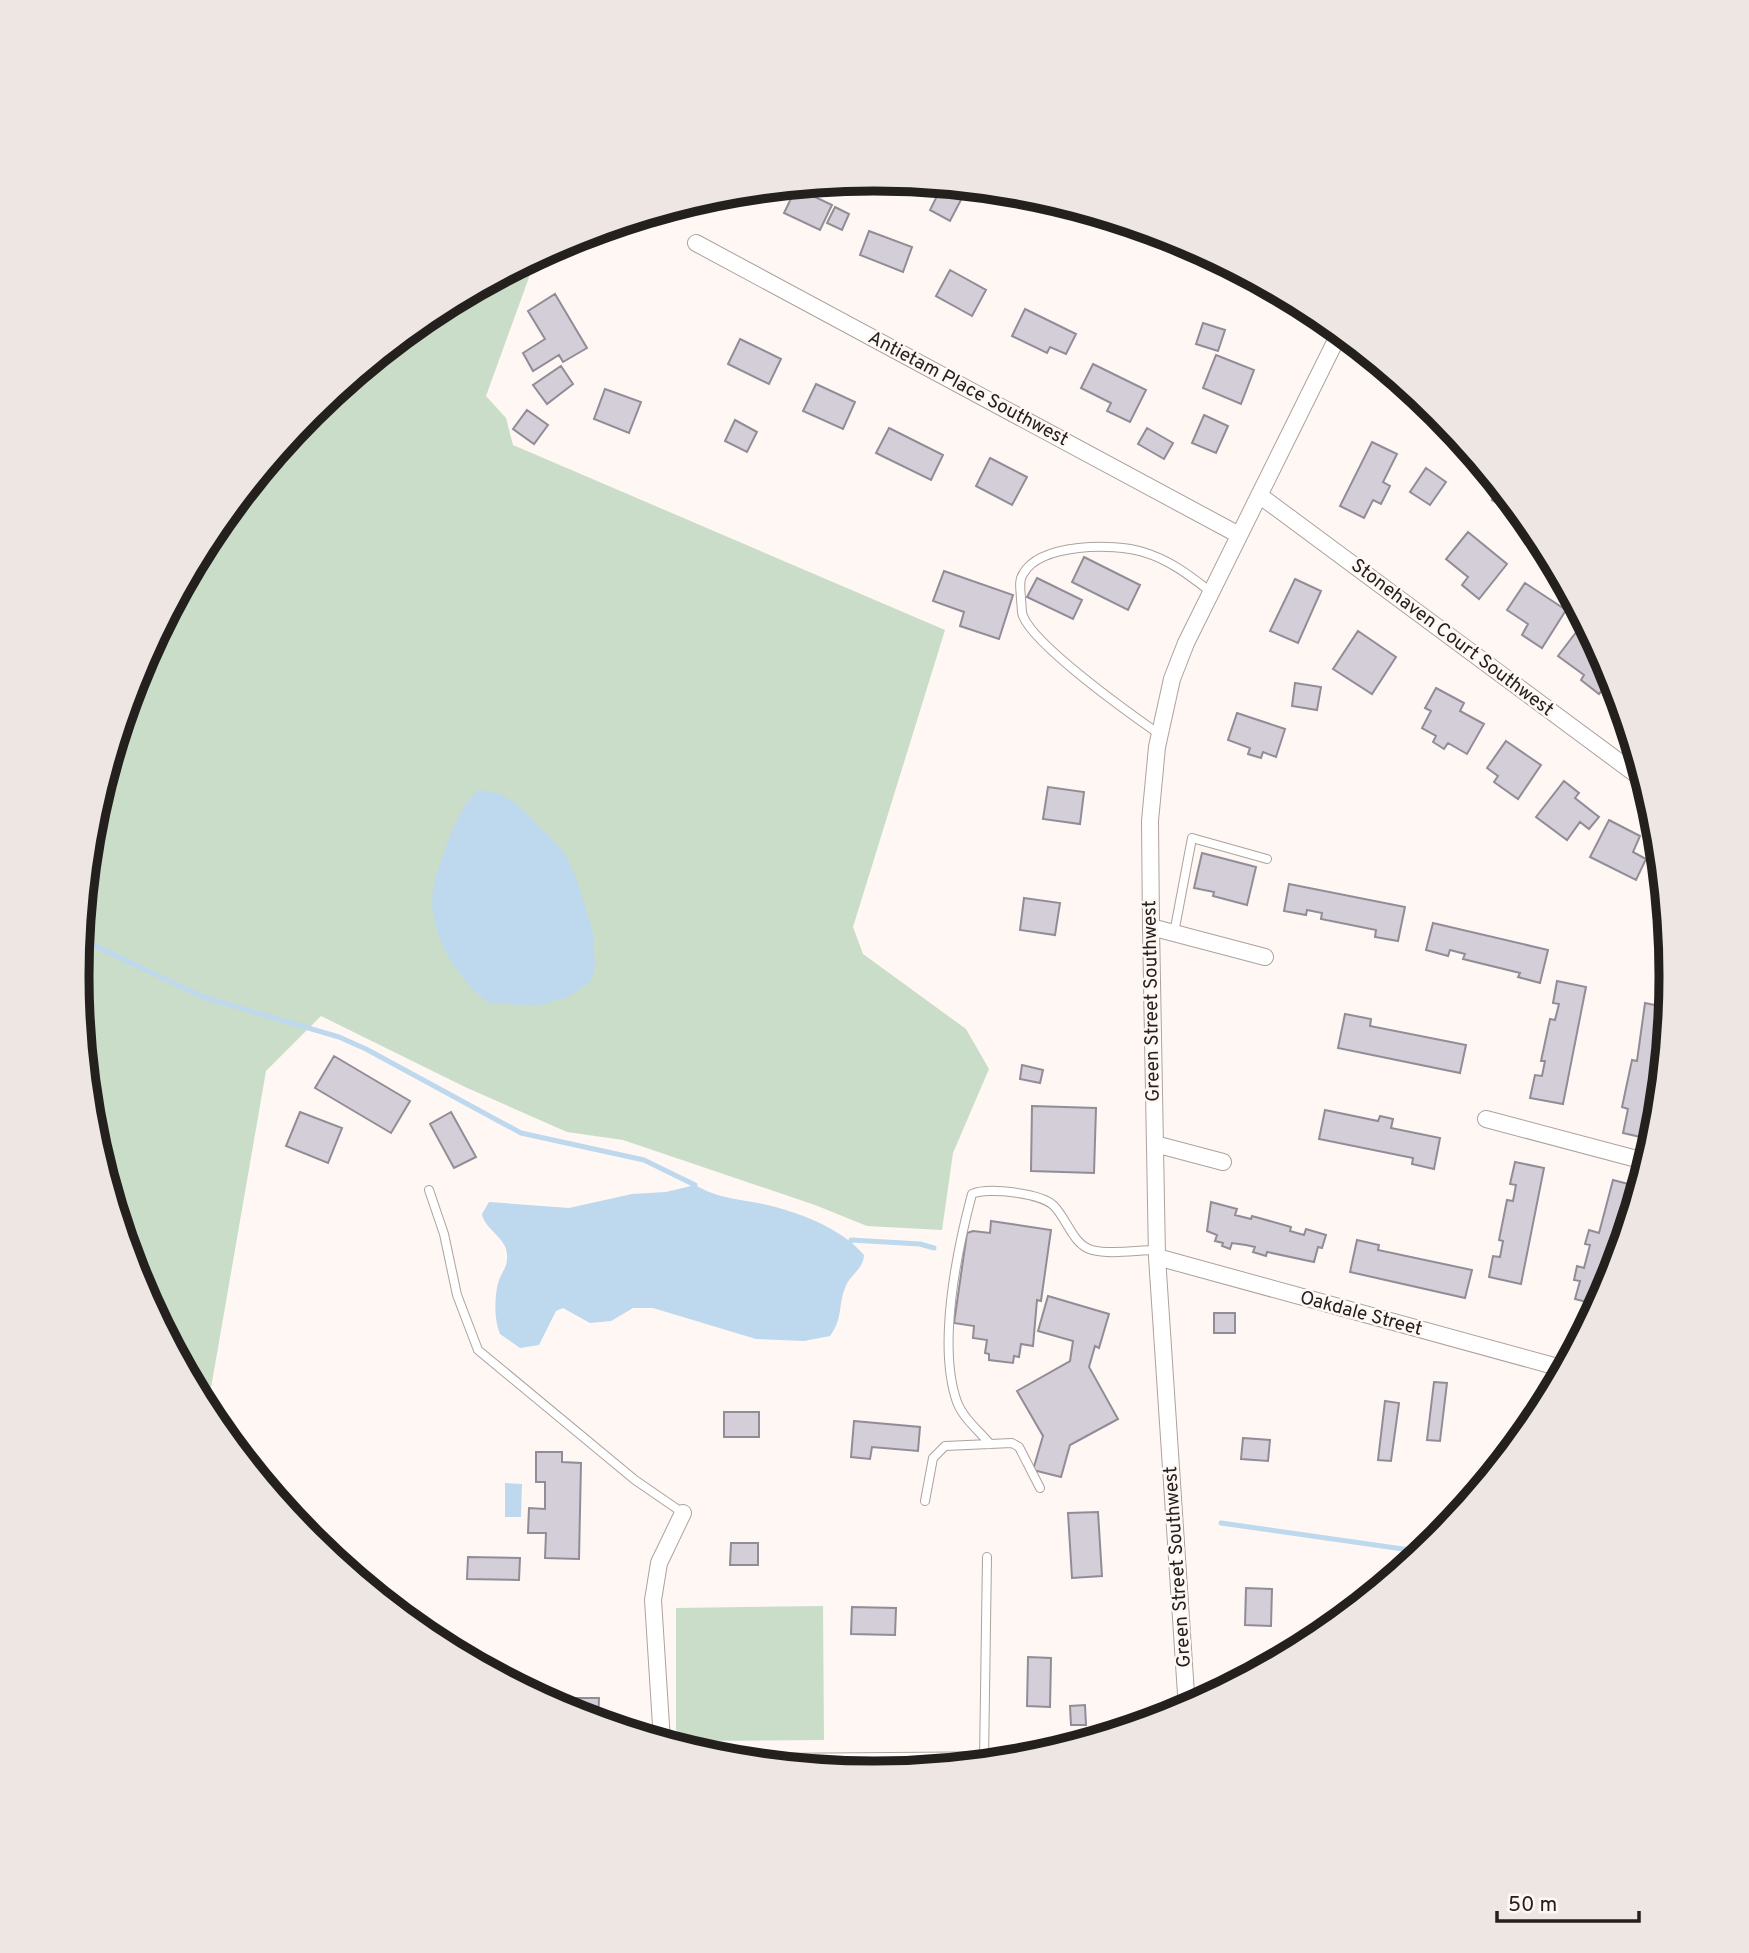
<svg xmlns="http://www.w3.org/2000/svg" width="1749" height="1953" font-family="Overpass,sans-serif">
	<rect width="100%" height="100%" fill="#fef7f4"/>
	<path fill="#caddc8" d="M536,258L486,396L506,418L513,445L945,630L853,927L863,954L966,1029L989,1069L953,1153L942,1230L867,1226L815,1205L623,1140L567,1132L465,1087L321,1016L266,1071L207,1411L138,1281L92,1132L77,976L92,821L138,671L212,533L311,412L432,313Z
		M823,1606L824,1740L689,1741L676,1730V1608Z"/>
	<path fill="#bed8ee" d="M478,790L499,793L519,806L565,853L577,880L593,933L595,966L591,981L568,997L538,1006L489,1003C459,981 434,942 432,903C432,882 441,861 448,841C455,823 464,803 478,790Z
		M695,1185C717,1198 738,1199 763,1204C798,1212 840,1227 864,1255C863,1270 850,1274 845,1288C838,1306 843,1318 830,1336L804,1341L756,1339L653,1308H633L611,1321L590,1323L563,1308L556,1311L539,1345L520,1348L500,1334C494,1320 494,1295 499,1280C503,1270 508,1266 507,1255C507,1238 485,1230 482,1214L489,1202L569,1208L632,1194L666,1192Z
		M505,1483L522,1484L521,1517H505Z"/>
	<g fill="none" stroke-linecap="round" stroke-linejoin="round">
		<path stroke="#bed8ee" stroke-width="5" d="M81,939L203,997L339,1037L366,1049L521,1133L644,1160L695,1185L693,1192
			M850,1244L851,1240L920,1244L934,1248
			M1221,1523L1424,1552"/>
	</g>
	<path fill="#d3ced8" stroke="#918d96" stroke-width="2" d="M942,186L963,196L950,221L930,210Z
		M796,188L832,205L820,230L784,213Z
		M835,207L849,214L842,230L827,223Z
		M869,231L912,247L903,272L860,255Z
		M950,270L986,290L972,316L936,296Z
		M555,294L587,348L563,362L559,355L533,371L523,353L545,339L528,311Z
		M1025,309L1076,334L1066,354L1050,347L1047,353L1012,336Z
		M1203,323L1225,330L1218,351L1196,344Z
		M740,339L781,359L769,384L728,364Z
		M1216,355L1254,370L1241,404L1203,388Z
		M1093,364L1146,390L1130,422L1107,411L1111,403L1081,388Z
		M561,366L573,384L547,404L533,385Z
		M816,384L855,402L843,429L803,411Z
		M605,389L641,402L629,433L594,419Z
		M527,410L548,425L534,444L513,429Z
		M1204,415L1228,426L1216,453L1192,443Z
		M735,420L757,432L747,452L725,441Z
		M889,428L943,455L931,480L876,453Z
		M1147,428L1173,443L1164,459L1138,444Z
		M1372,442L1397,454L1383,482L1390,486L1381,504L1373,500L1364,518L1340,506Z
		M990,458L1027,477L1012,505L976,486Z
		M1426,468L1446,482L1430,505L1410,492Z
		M1499,487L1524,517L1523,518L1492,500Z
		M1468,532L1507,564L1479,599L1462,585L1468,577L1446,559Z
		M1084,557L1140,585L1128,610L1072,582Z
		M944,571L1013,595L999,639L960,626L964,612L933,601Z
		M1037,578L1082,600L1073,619L1027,597Z
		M1295,579L1321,591L1298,643L1270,631Z
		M1525,583L1566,610L1542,648L1522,635L1528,624L1507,610Z
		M1580,627L1593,636L1613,676L1599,694L1581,680L1584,675L1558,656Z
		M1358,631L1396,657L1372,694L1333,669Z
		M1295,683L1321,687L1317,710L1292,706Z
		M1436,688L1464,703L1460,711L1484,724L1467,754L1448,743L1444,749L1433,742L1436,736L1422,728L1431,711L1425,708Z
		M1237,713L1285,729L1276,757L1263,752L1261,758L1248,754L1250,748L1228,740Z
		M1506,741L1541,765L1518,799L1494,782L1498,776L1487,768Z
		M1564,781L1579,793L1575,798L1599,817L1589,829L1580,822L1567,840L1536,817Z
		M1048,787L1084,792L1080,824L1043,819Z
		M1609,820L1640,836L1633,852L1646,859L1636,880L1590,857Z
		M1202,853L1256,867L1247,905L1213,896L1214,892L1194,888Z
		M1289,884L1405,907L1398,941L1375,937L1376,930L1321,919L1322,913L1307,910L1306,915L1284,911Z
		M1024,898L1060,903L1055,935L1020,930Z
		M1433,923L1548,950L1540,983L1518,977L1520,973L1463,959L1465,954L1450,950L1448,956L1426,950Z
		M1557,981L1586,987L1563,1104L1530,1098L1535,1075L1542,1076L1545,1061H1541L1550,1019L1555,1020L1559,1004L1553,1003Z
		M1645,1003L1669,1008L1663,1073L1649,1139L1623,1133L1628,1109L1622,1107L1632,1060L1637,1061Z
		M1345,1014L1371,1019L1370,1026L1466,1045L1460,1073L1338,1048Z
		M334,1056L410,1101L391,1133L315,1088Z
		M1022,1065L1043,1070L1040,1083L1020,1079Z
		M1032,1106L1096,1108L1094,1173L1031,1171Z
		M1325,1110L1378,1121L1380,1116L1393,1119L1391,1128L1440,1138L1434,1169L1412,1164L1413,1158L1319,1139Z
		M300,1112L342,1128L328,1163L286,1146Z
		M451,1112L476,1157L454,1168L430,1124Z
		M1515,1162L1544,1168L1521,1284L1489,1277L1493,1256L1500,1257L1503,1241L1499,1240L1507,1200L1513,1201L1516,1185L1510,1184Z
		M1613,1180L1636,1186L1610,1284L1599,1305L1575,1299L1580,1281L1574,1280L1577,1266L1584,1268L1590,1245L1585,1244L1589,1230L1599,1233Z
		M1211,1202L1237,1209L1235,1215L1251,1219L1252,1216L1291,1227L1290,1231L1304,1235L1306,1229L1326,1235L1322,1248L1318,1247L1314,1262L1267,1252L1266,1256L1253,1252L1255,1247L1246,1245L1232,1243L1230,1249L1222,1246L1223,1243L1215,1241L1217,1235L1207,1231Z
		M991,1221L1051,1230L1041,1301L1037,1300L1033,1346L1021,1344L1019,1357L1014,1356L1013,1363L989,1360V1354L985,1353L987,1340L973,1338L974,1326L954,1323L967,1233L973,1231L990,1233Z
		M1357,1240L1379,1245L1378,1250L1472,1270L1465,1298L1350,1272Z
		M1048,1296L1109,1314L1099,1348L1095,1346L1089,1367L1118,1419L1070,1445L1061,1477L1033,1470L1043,1436L1017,1391L1070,1361L1073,1341L1038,1331Z
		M1214,1313H1235V1333H1214Z
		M1434,1382L1447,1383L1440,1441L1427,1440Z
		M1385,1401L1399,1403L1391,1461L1378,1460Z
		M724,1412H759V1437H724Z
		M854,1421L920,1427L918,1451L872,1447L870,1459L851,1457Z
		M1243,1438L1270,1440L1268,1461L1241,1459Z
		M536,1452H562V1462L581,1463L579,1559L545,1558L546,1533H528L529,1508L545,1509V1482H536Z
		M1098,1512L1102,1576L1072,1578L1068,1513Z
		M731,1543H758V1565H730Z
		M468,1557L520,1558L519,1580L467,1579Z
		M1246,1588L1272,1589L1271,1626L1245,1625Z
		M852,1607L896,1608L895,1635L851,1634Z
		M1028,1657L1051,1658L1050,1707L1027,1706Z
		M574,1698H599L598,1722L574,1715Z
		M1085,1705L1086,1725H1071L1070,1706Z"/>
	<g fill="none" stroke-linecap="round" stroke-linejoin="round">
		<g stroke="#ada29d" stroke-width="10">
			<path id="lane" d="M1159,734C1129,713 1035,646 1023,616C1021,611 1022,604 1021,600C1021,591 1018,581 1023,574C1040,543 1114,543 1143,552C1170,560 1189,575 1211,592
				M1174,933L1192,838L1267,859
				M429,1190L444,1234L457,1295L478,1350L635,1480L683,1513
				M990,1444C979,1431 963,1418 957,1402C937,1346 957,1250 972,1194C988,1187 1042,1193 1054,1206C1067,1219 1073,1245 1092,1250C1111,1255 1137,1250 1157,1250
				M925,1501L933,1458L945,1446L1012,1443L1019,1447L1040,1488
				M984,1760L987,1557"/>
		</g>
		<g stroke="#ada29d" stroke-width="18">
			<path id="street" d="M696,243L1239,535
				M1259,495L1645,781
				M1151,927L1265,957
				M1486,1119L1648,1162
				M1155,1144L1223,1162
				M1157,1257L1565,1369
				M1187,1709L1157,1257L1151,927L1150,821L1157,747L1172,679L1186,643L1340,332
				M662,1741L653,1600L659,1563L683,1513
				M749,1762L1020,1760"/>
		</g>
		<use href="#lane" stroke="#fff" stroke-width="8"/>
		<use href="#street" stroke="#fff" stroke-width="16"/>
	</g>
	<g text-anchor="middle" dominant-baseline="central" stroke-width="5" stroke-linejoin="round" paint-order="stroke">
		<g font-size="19" fill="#24201e" stroke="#fef7f4">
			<text transform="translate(968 389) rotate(28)">Antietam Place Southwest</text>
			<text transform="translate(1452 638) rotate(37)">Stonehaven Court Southwest</text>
			<text transform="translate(1152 1001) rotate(-91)">Green Street Southwest</text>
			<text transform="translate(1361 1314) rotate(15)">Oakdale Street</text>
			<text transform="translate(1178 1567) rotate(-94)">Green Street Southwest</text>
		</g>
	</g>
	<path d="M0 0H1749V1953H0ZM89 976a785 785 0 1 1 1570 0a785 785 0 1 1-1570 0Z" fill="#ede6e3" fill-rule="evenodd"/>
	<path fill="none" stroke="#24201e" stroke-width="9" d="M89 976a785 785 0 1 1 1570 0a785 785 0 1 1-1570 0Z"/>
	<path d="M1497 1911v10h142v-10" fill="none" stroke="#24201e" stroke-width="3.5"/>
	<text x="1508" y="1911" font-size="21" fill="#24201e" stroke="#fef7f4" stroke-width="5" paint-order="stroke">50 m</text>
</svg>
